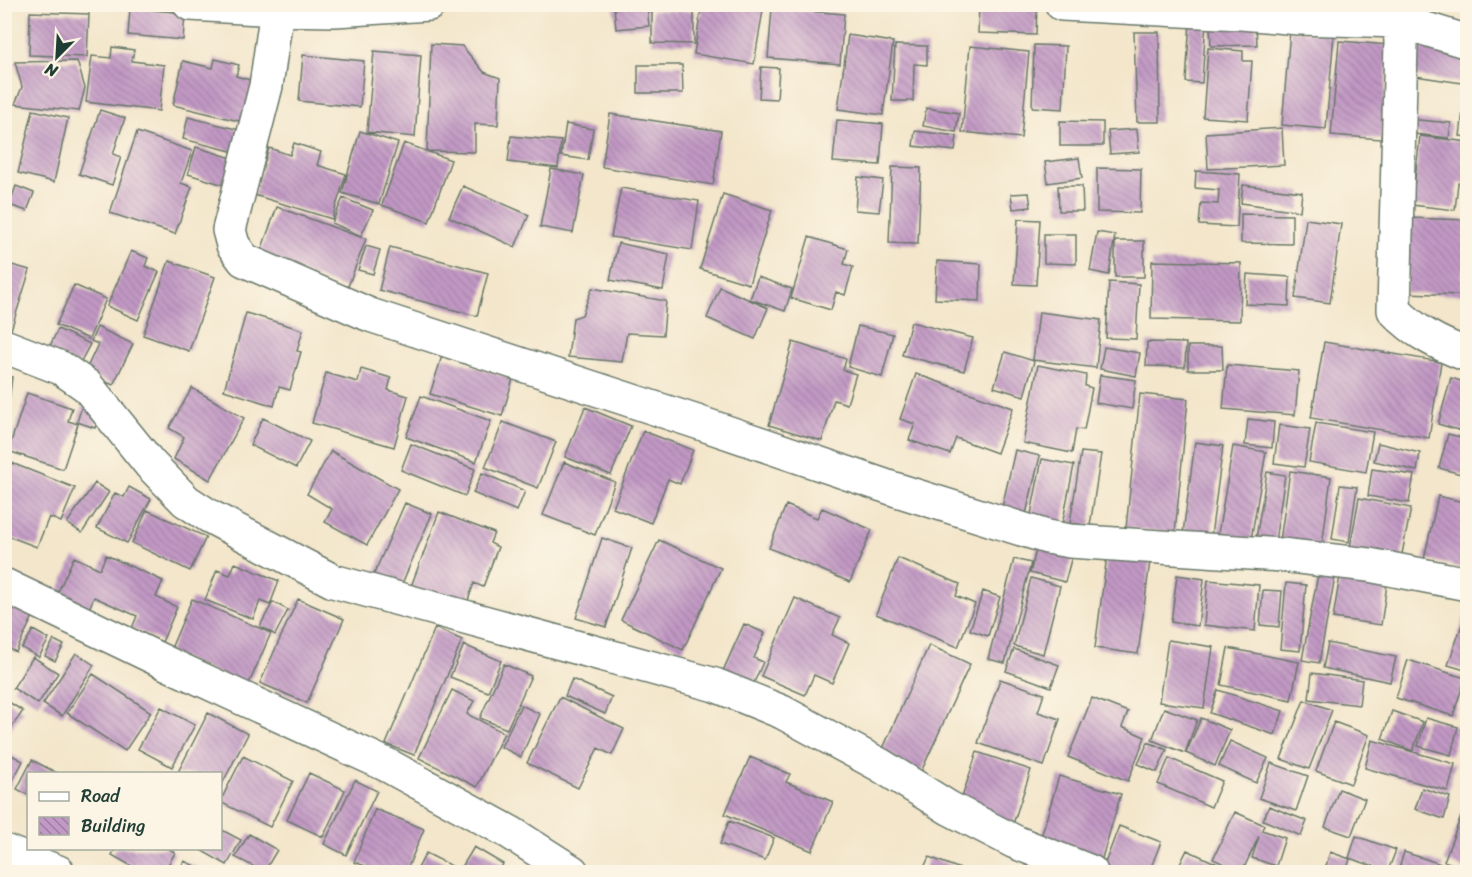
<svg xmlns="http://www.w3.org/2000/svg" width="1472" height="877" font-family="Sriracha,sans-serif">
	<defs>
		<pattern id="building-back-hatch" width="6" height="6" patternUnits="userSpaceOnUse" patternTransform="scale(1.5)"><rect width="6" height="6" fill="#c299c5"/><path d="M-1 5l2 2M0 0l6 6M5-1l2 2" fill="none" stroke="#9d7ea1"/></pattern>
	</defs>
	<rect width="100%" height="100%" fill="#fcf5e5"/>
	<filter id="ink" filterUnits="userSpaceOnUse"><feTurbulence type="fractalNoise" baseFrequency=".0167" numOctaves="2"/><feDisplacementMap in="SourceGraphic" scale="12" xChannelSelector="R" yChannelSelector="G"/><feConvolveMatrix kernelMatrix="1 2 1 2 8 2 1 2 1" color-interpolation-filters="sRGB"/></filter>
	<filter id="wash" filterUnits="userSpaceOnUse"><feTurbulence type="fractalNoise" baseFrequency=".008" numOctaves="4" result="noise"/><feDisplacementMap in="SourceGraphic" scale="24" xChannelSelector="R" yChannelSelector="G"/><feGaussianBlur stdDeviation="1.35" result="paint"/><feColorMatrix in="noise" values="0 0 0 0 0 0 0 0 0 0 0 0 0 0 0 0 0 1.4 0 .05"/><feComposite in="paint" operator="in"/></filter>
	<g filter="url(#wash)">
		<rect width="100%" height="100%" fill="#f3e6cb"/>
		<g id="blocks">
			<path fill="url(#building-back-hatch)" d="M647,4L649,26L616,29L614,7Z
				M702,4H764L754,64L694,54Z
				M979,4L1037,6L1036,35L978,33Z
				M130,8L185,13L183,40L128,35Z
				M772,8L844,14L840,64L768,58Z
				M652,10L694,11V44L652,43Z
				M30,12L89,14L87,57L29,55Z
				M4,14H10L6,56H4Z
				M1190,20L1206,21L1202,83L1186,82Z
				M1256,25L1257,45L1211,46L1210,26Z
				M1290,30L1334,34L1326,129L1282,125Z
				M1134,32H1159L1160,122H1137Z
				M848,35L893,42L883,115L838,109Z
				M1339,41L1389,45L1381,139L1331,135Z
				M1414,43L1468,51V84L1409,75Z
				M431,44L462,46L484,72L500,78L498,125L475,124V152L427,151Z
				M895,45L927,46V65L914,64L913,101H892Z
				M1034,45L1066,46L1063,109L1032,107Z
				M970,46L1029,52L1021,138L962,132Z
				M112,47L134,50L132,61L164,65L159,111L86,102L92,56L111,58Z
				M1208,48L1243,51V61H1252L1248,120L1203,117Z
				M374,51L421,55L415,137L367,132Z
				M303,55L364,61L360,107L299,101Z
				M215,59L239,65L236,76L257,82L247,123L173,105L183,61L213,68Z
				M77,61L85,88L79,111L15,104L22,87L15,62Z
				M638,65H682L683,93H638Z
				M761,67L779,68L777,99L759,98Z
				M1466,87L1468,88V137L1460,136Z
				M926,108L959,113L956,132L923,126Z
				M33,110L68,118L54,182L18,173Z
				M100,110L125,118L113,154L121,157L112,185L79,174Z
				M610,114L721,131L713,185L602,167Z
				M188,117L240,130L235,152L183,139Z
				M1407,119L1451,123L1449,138L1405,133Z
				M837,120L883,124L880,165L833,162Z
				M1060,121L1103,122V146H1060Z
				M566,124L593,129L588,160L561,156Z
				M1282,128L1284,165L1208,169L1206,133Z
				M1137,129L1139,152L1110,154L1108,131Z
				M360,131L398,143L379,204L342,193Z
				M915,131L957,136L955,151L913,146Z
				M137,132L192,151L181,183L192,187L175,234L110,213Z
				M511,136L561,141L558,168L508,162Z
				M1420,136L1468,142V184L1458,183L1455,210L1412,205Z
				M294,143L321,152L317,165L346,174L332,219L254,195L269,148L290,155Z
				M404,143L451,160L429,222L382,205Z
				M196,147L232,158L224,185L188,174Z
				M1079,158L1082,178L1048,183L1045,162Z
				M892,167L921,168L918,244L889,243Z
				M1097,168L1141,169L1140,213L1097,212Z
				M551,169L584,175L573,233L540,227Z
				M1196,171L1240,174L1237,227L1199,225L1201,203L1218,204L1219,190L1195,188Z
				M858,177L883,180L879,212L855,210Z
				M1243,185L1302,192L1300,211L1241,203Z
				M16,186L34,193L27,211L9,205Z
				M463,186L529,215L515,247L449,217Z
				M1058,186H1082L1083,211H1059Z
				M621,188L699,201L692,250L611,237Z
				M1029,193L1031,207L1013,209L1011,194Z
				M723,194L772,210L749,284L700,269Z
				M343,198L373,210L361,236L332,223Z
				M277,207L366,239L347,289L259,256Z
				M1241,214L1292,215V244L1241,243Z
				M1408,218L1468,220V271L1463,270L1462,295L1406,293Z
				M1018,219L1040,220L1036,285L1014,284Z
				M1306,219L1341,224L1330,303L1295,298Z
				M1097,232L1115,235L1109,275L1090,271Z
				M1044,234H1076V264L1044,263Z
				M809,237L848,249L844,264L853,267L845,295L836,292L831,310L791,298Z
				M1115,241H1144V277H1115Z
				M618,243L669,254L663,290L610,280Z
				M366,246L380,250L373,274L358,270Z
				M390,247L488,273L477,316L379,290Z
				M131,251L148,258L145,266L159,272L138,320L107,306Z
				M169,261L215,277L189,351L143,335Z
				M937,261L981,264L980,301L935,299Z
				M1152,261L1241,263L1240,321L1151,319Z
				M5,263L30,270L9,336L4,334Z
				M1247,274L1290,277L1289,306L1245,304Z
				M758,277L792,289L785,311L750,299Z
				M1109,282L1139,284L1136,339L1106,338Z
				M74,285L106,299L89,339L56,325Z
				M720,287L768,308L755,339L707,318Z
				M592,288L666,301L663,335L627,333L622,362L568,357L573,318L582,315Z
				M1039,312L1101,320L1096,368L1033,360Z
				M246,313L303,330L297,351L301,352L290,390L279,387L274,406L224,390Z
				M911,322L973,338L964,371L902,355Z
				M858,326L893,334L882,377L848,367Z
				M97,327L133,344L113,385L85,372L98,344L91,341Z
				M58,329L90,344L79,365L48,350Z
				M793,342L846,359L843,370L856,374L847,404L834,400L822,441L769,425Z
				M1147,342L1186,343L1185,367L1146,366Z
				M1324,342L1441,362L1429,438L1311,418Z
				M1188,346H1222L1223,370H1188Z
				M1104,347L1140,353L1136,376L1100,369Z
				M1005,352L1034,361L1024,396L994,387Z
				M442,356L513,379L502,416L430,394Z
				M1038,365L1086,375L1085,386L1092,388L1084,430L1076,429L1072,453L1023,443Z
				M1227,365L1299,371L1295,415L1223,409Z
				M361,369L391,378L388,390L408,396L394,447L312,423L326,373L358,382Z
				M916,374L1013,408L997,453L956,438L950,454L909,440L915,424L900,419Z
				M1100,375L1136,380L1132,409L1096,403Z
				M4,376L12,377L8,411L4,410Z
				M1451,378L1468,383V433L1438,424Z
				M192,388L244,418L210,480L174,459L184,437L169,428Z
				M27,393L72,408L68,421L78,424L63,469L8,451Z
				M1140,394L1188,399L1175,533L1126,528Z
				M421,396L491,421L476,462L406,437Z
				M82,406L101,411L95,428L77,422Z
				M585,407L631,426L611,475L565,457Z
				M263,418L310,441L296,468L250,445Z
				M1248,419L1274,422L1272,448L1245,445Z
				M503,422L556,442L538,488L485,467Z
				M1316,423L1373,432L1366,472L1309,462Z
				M1279,425L1310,429L1304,467L1274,463Z
				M643,431L693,450L680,484L668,479L651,523L613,508Z
				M1448,434L1468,439V476L1439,468Z
				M1195,442L1223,446L1211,536L1183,533Z
				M1378,443L1420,453L1417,471L1374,461Z
				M411,444L475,469L465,496L401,470Z
				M1233,446L1266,452L1251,540L1218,534Z
				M1015,450L1040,456L1025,518L1001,512Z
				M331,451L398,489L367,545L325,522L332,509L307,494Z
				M1081,452L1101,454L1090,526L1070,523Z
				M1042,459L1074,465L1061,530L1029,524Z
				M4,460L75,488L61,522L49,517L37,547L5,535L7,519L4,518Z
				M564,462L615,482L595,535L543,515Z
				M1372,469L1414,475L1409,503L1368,496Z
				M1290,471L1331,477L1321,554L1279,548Z
				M1267,472L1285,475L1275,542L1256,539Z
				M482,473L525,491L517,511L473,493Z
				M95,483L109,492L82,533L67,523Z
				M1340,485L1357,487L1349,542L1332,539Z
				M129,487L151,499L127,543L97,528L115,493L124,497Z
				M1438,496L1468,503V569L1424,559Z
				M1359,498L1411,508L1400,564L1349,553Z
				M405,503L432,514L401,586L374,574Z
				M786,505L817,518L822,508L872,530L850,582L769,548Z
				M147,510L206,537L190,571L132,543Z
				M439,512L494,533L490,543L498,547L483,587L474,583L465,609L410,589Z
				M602,538L632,548L606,627L576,618Z
				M659,540L721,568L683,650L621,620Z
				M1037,546L1072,556L1065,582L1030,573Z
				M106,555L163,581L156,597L177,607L162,642L132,628L137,616L94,597L89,609L57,594L74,557L100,569Z
				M1107,555L1150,561L1138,654L1095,648Z
				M898,558L960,584L956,596L975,604L958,647L876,614Z
				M1014,559L1031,563L1005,663L988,659Z
				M235,563L279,581L270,605L260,601L253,619L205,600L217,570L230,575Z
				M1318,574L1335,577L1319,663L1302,660Z
				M1177,575L1204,579L1198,626L1171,622Z
				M1340,576L1387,584L1381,625L1333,618Z
				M1031,578L1060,586L1043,654L1014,646Z
				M1208,580L1259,585L1255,631L1204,625Z
				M1286,583L1306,585L1300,651L1280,649Z
				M1263,590L1282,591L1279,627L1260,625Z
				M983,591L1000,597L988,636L970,630Z
				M795,598L840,618L832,635L849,643L832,683L814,675L805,695L761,676Z
				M192,599L271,633L248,686L169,653Z
				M298,599L344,619L307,703L260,683Z
				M273,602L288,610L275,635L260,626Z
				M4,603L33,616L16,652L4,646Z
				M1467,610H1468V671L1448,665Z
				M744,624L765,633L754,658L763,662L753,685L723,671Z
				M435,628L462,640L414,755L386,744Z
				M33,630L49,639L39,657L22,648Z
				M54,640L64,645L55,661L45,656Z
				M1168,640L1213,647L1204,708L1159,702Z
				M1328,643L1396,657L1390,682L1323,668Z
				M464,645L501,661L488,692L450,677Z
				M929,645L970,664L921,772L881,753Z
				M1228,648L1299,662L1291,700L1221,685Z
				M1014,649L1059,665L1051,687L1006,671Z
				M76,653L94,665L62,716L43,704Z
				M33,657L58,673L38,704L13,688Z
				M1408,660L1465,678L1453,716L1396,698Z
				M504,664L531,676L507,729L480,718Z
				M1312,673L1362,680L1359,705L1309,699Z
				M93,674L151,712L125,751L67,713Z
				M572,679L612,697L605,714L565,696Z
				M1000,679L1044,694L1038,712L1060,719L1044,766L978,743Z
				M452,690L474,701L467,714L504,733L477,787L419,758Z
				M1218,690L1283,711L1275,735L1210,713Z
				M560,697L624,729L612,755L598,748L578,788L527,763Z
				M1092,698L1128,712L1122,727L1145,737L1128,781L1068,757Z
				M4,699L23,711L4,738Z
				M1304,700L1332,710L1309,769L1281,759Z
				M521,705L540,714L521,757L501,747Z
				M161,707L195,725L172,767L138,749Z
				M1164,708L1197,720L1185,753L1152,740Z
				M1392,711L1423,722L1413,751L1382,739Z
				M208,713L248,734L220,788V774H177Z
				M1201,718L1230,730L1215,766L1186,753Z
				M1426,718L1458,727L1451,755L1418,746Z
				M1334,722L1369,735L1351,784L1316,771Z
				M1372,740L1455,764L1448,791L1365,768Z
				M1230,741L1268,758L1256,783L1219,766Z
				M1148,742L1167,750L1157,772L1138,764Z
				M4,751L23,761L4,797Z
				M977,752L1031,770L1013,824L959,806Z
				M243,756L293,781L270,827L220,802Z
				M750,757L790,774L786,782L833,802L812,851L725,814Z
				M1169,758L1222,781L1211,807L1158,784Z
				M32,760L59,774H28V795L17,789Z
				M1271,763L1308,776L1296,811L1259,798Z
				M309,773L345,790L323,837L287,820Z
				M1059,776L1121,794L1100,865L1038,847Z
				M355,780L377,791L346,855L324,844Z
				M1422,788L1450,797L1444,819L1415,809Z
				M1339,789L1365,799L1351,836L1325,827Z
				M1269,806L1307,821L1301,836L1263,820Z
				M375,809L424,829L406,872H382L354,862Z
				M1235,812L1264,825L1262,830L1285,838L1276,866L1252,858L1259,836L1242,872L1213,859Z
				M1462,814L1468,816V870L1444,861Z
				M729,821L774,838L765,860L720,844Z
				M1119,826L1161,842L1149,872H1107L1102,871Z
				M220,829L241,840L227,865L197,848H220Z
				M249,834L277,850L264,872L235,857Z
				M1356,836L1396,850L1388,871L1349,858Z
				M474,847L503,864L498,872H459Z
				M116,848H168L175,853L164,872H142L112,855Z
				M1187,850L1235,872H1176Z
				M1330,852L1350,859L1346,872H1334L1325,870Z
				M1404,852L1444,865L1441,872H1398Z
				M426,853L454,867L452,872H416Z
				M929,857L968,872H922Z
				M184,861L208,872H179Z"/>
		</g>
	</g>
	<g filter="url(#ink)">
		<use href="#blocks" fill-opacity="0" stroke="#697869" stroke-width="1.5"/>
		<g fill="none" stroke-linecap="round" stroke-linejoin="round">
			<g stroke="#697869" stroke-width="36">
				<path id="minor" d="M190,4L277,9L335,10L429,4
					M1062,4L1241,13L1299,18L1400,21L1401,43L1394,310C1415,332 1438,344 1468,355
					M277,9L266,86L229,230L233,245L244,260L370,315L697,422L894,489L1047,537L1070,541L1281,555L1369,565L1468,584
					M1400,21L1468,42
					M4,346L61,368L87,386L150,464L186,501L209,516L333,581L715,685L782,712L880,765L949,808L1015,842L1091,872
					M4,585L166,663L387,765L511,833L572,872
					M4,851L58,872"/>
			</g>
			<use href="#minor" stroke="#fff" stroke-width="33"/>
		</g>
	</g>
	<rect width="1472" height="877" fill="none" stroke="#fcf5e5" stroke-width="24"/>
	<rect x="27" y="772" width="195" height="78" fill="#fcf5e5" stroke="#a4ab9e" stroke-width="1.5"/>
	<rect x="39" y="792" width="30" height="9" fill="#ffffff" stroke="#a4ab9e" stroke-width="1.5"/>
	<text x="81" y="802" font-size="18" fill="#1f3d34">Road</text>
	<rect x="39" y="817" width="30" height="18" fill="url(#building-back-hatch)" stroke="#a4ab9e" stroke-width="1.5"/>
	<text x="81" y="832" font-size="18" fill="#1f3d34">Building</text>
	<g transform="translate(57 57) rotate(204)" stroke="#fcf5e5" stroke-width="4.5" paint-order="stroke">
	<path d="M0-4.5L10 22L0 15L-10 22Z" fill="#1f3d34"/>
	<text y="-9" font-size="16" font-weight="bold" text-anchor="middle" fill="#1f3d34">N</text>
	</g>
</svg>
